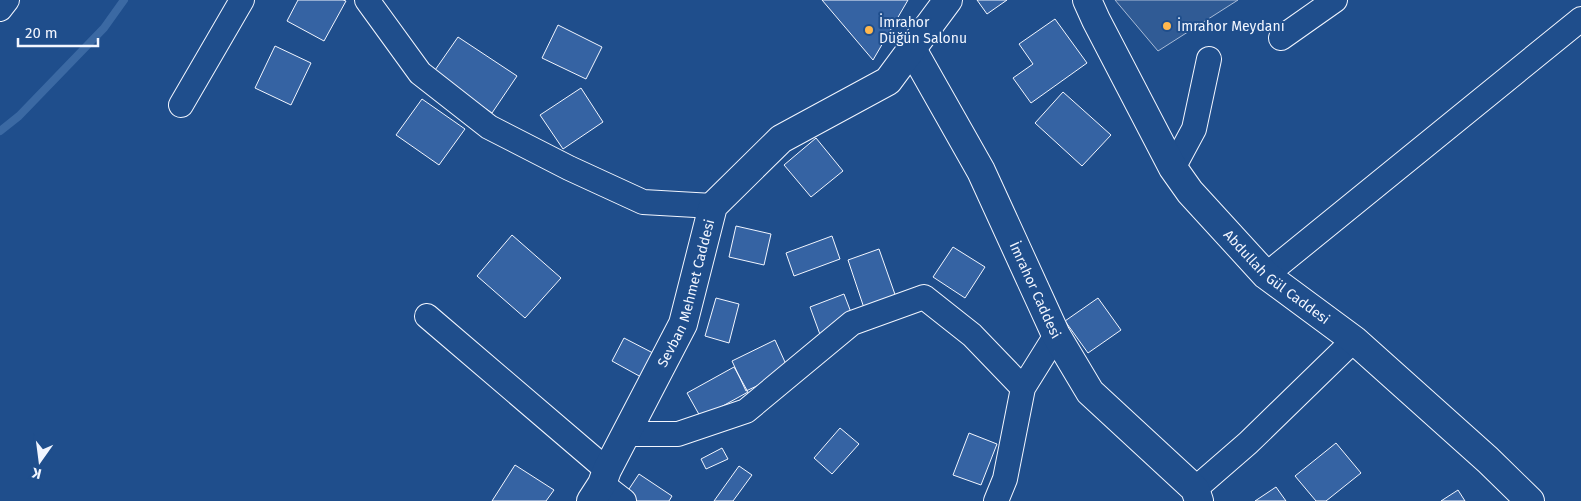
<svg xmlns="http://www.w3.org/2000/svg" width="1581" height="501" font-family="'Fira Sans',sans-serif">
	<rect width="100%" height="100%" fill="#1f4e8c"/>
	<path fill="#305b95" stroke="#a8bbd7" d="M1115,0H1238L1158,51Z"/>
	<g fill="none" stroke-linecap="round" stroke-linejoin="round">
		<path stroke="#3b69a3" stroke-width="8" d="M0,131L19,116L104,28L124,0"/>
	</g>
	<path fill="#3563a3" stroke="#f2f6ff" d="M298,0H343L346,1L324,41L287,21Z
		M822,0H908L873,60Z
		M977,0H1007L987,14Z
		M1055,19L1087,63L1031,103L1013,78L1033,64L1019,44Z
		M558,25L602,47L586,79L542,58Z
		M458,37L517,76L492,113L433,73Z
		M275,46L311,63L291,105L255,88Z
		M581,88L603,122L563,149L540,115Z
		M1063,92L1111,135L1082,166L1035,123Z
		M422,99L465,129L439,165L396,135Z
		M816,138L843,171L811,197L784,165Z
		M736,226L771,234L764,265L729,257Z
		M512,235L561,278L525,318L477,276Z
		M832,236L840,259L794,276L786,253Z
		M953,247L985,267L965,298L933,277Z
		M879,249L898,303L866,314L848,260Z
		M844,294L857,328L822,340L810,307Z
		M716,298L739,304L729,343L705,336Z
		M1098,298L1121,330L1088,353L1065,321Z
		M624,338L653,353L641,377L612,361Z
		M775,340L789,371L746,391L732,361Z
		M734,367L748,392L701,418L687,393Z
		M840,428L859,444L832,474L814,458Z
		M969,433L997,444L981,485L953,475Z
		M1336,443L1361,473L1326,501H1316L1295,476Z
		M722,448L728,459L706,469L701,459Z
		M515,465L554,490L546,501H492Z
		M739,466L752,475L733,501H714Z
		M639,474L672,496L669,501H621Z
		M1276,487L1286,501H1255Z
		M1458,490L1465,501H1441Z"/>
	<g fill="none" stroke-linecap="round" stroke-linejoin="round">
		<g stroke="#f2f6ff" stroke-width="26">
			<path id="minor" d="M367,0L420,73L489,127L569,168L643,202L713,206
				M0,9L7,0
				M1281,38L1335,0
				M181,105L242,0
				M1173,168L1194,129L1209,59
				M1266,275L1581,19
				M427,316L607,470
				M626,434H678L746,411L852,323L924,297L972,335L1023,388
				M602,484L624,501
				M1195,489L1248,443L1354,340
				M996,501L1005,479L1023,388L1056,335"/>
		</g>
		<g stroke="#f2f6ff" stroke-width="30">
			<g id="tertiary">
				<path id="s1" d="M1087,0L1096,20L1173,168L1190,192L1266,275L1354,340L1488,460L1530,501"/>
				<path id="s2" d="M912,49L981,171L1056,335L1090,392L1195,489L1199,501"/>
			</g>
		</g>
		<g stroke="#f2f6ff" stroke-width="30">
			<g id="secondary">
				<path id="s3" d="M591,501L602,484L607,470L683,324L713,206L781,139L888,81L948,0"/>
			</g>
		</g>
		<use href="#minor" stroke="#1f4e8c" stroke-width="24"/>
		<use href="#tertiary" stroke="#1f4e8c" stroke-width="28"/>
		<use href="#secondary" stroke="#1f4e8c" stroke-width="28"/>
	</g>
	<g fill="#ffb74d" stroke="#1f4e8c" stroke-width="2">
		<circle cx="1167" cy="26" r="5"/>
		<circle cx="869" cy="30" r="5"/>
	</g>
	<g text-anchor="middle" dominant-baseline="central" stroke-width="4" stroke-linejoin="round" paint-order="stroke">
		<g font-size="14" fill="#f2f6ff" stroke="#1f4e8c" text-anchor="start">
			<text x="879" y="22">İmrahor<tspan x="879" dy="16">Düğün Salonu</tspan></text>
			<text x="1177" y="26">İmrahor Meydanı</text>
		</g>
		<g font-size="14" fill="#f2f6ff" stroke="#1f4e8c">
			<text stroke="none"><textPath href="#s1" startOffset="340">Abdullah Gül Caddesi</textPath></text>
			<text stroke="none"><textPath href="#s2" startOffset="271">İmrahor Caddesi</textPath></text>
			<text stroke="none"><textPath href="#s3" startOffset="230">Sevban Mehmet Caddesi</textPath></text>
		</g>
	</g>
	<g transform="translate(40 461) rotate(194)" stroke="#1f4e8c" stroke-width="4" paint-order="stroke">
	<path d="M0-4L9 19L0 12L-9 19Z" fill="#f2f6ff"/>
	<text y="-8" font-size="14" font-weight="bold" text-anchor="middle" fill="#f2f6ff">K</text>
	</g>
	<path d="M18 38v8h80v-8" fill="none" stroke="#f2f6ff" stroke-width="2.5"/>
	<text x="25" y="38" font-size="15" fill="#f2f6ff" stroke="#1f4e8c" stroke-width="4" paint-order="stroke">20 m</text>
</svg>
